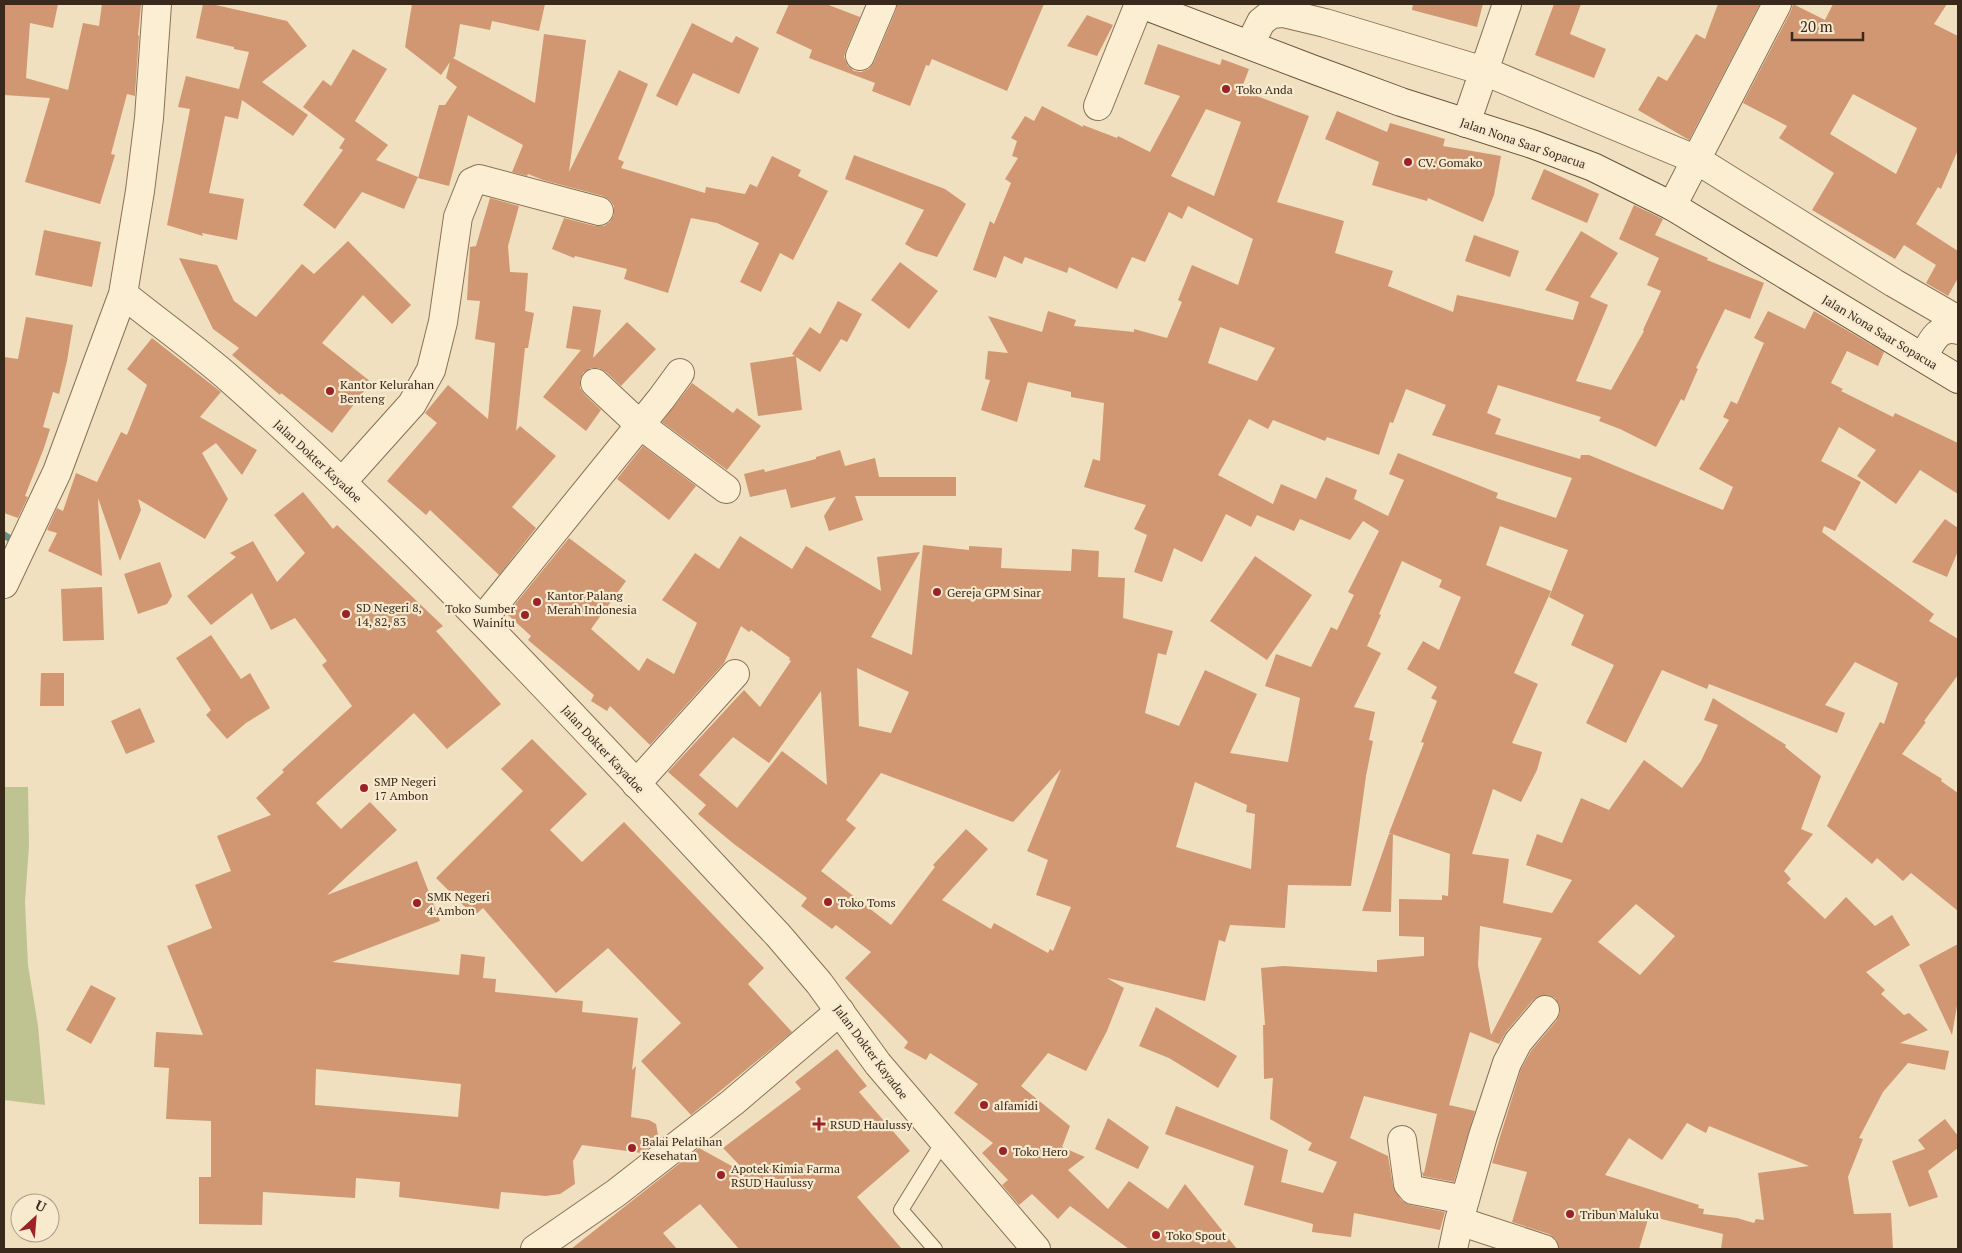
<svg xmlns="http://www.w3.org/2000/svg" width="1962" height="1253" font-family="'PT Serif',serif">
	<rect width="100%" height="100%" fill="#f0e0bf"/>
	<path fill="#bfc392" d="M4,787H28L29,846L25,902L28,965L38,1026L45,1105L4,1100Z"/>
	<g fill="none" stroke-linecap="round" stroke-linejoin="round">
		<path stroke="#699085" stroke-width="7" d="M4,535L17,543"/>
	</g>
	<path fill="#d19772" fill-rule="evenodd" d="M4,4H58L53,28L30,23L26,78L68,90L83,23L99,26L102,4L141,5L138,35L139,36L135,94V96L127,94L111,154L115,155L100,204L25,182L50,98L4,95Z
		M203,4H211L287,21L307,46L262,82L308,115L293,136L242,100L238,119L225,116L209,193L244,199L237,240L202,233L203,236L167,225L190,109L178,107L186,76L239,89L249,52L234,49V47L196,38Z
		M412,4H545L539,31L492,21L490,30L460,24L455,56L453,58L535,103L544,34L586,40L569,172L619,70L648,84L618,159L624,162L621,168L705,193L706,187L745,194L750,184L757,187L772,156L801,170L798,176L828,191L793,260L780,253L761,292L740,282L759,243L717,223L691,218L668,293L624,279L627,269L575,256L574,258L552,249L564,218L595,226H604L610,222L614,215V206L610,200L603,196L543,180L528,174L527,176L512,172L523,145L468,115L449,186L418,178L439,105H445L457,87L446,78L450,62L441,75L405,47Z
		M789,4H826L860,17L846,50L844,57L848,66L854,71L861,72L869,69L874,62L896,10L897,4H1044L1007,91L932,59L929,66L926,65L910,106L872,91L875,83L809,58L812,50L776,33Z
		M1413,4H1483L1477,27L1412,10Z
		M1554,4H1581L1570,34L1606,49L1594,78L1535,55Z
		M1718,4H1760L1689,140L1638,110L1658,76L1667,81L1696,34L1705,39Z
		M1793,4L1825,20L1833,4H1947L1934,24L1958,36V150L1941,189L1938,187L1916,224L1958,251V278L1948,296L1926,283L1936,265L1904,245L1895,259L1812,210L1834,173L1779,138L1787,126L1743,103L1791,11ZM1853,94L1917,128L1896,174L1830,134Z
		M1087,15L1113,25L1097,56L1067,46Z
		M692,23L732,43L736,36L759,48L739,94L693,73L677,106L656,96Z
		M1158,44L1220,65L1222,59L1249,69L1241,90L1309,116L1277,202L1344,221L1335,253L1393,271L1388,286L1453,312L1457,295L1573,320L1579,302L1545,290L1581,231L1618,253L1590,297L1608,305L1576,381L1611,390L1644,331L1643,330L1661,291L1647,285L1659,258L1619,239L1634,205L1663,219L1655,235L1708,258L1707,260L1764,283L1750,319L1725,309L1696,368L1698,369L1684,401L1681,399L1656,447L1620,429L1599,421L1601,417L1498,385L1487,413L1501,419L1495,434L1580,459L1581,455H1589L1723,510L1733,487L1699,469L1729,420L1723,417L1731,401L1737,404L1764,343L1754,338L1768,311L1805,329L1814,311L1884,352L1878,366L1847,351L1831,383L1843,389L1841,391L1893,417L1895,413L1958,443V494L1920,470L1896,504L1857,476L1876,450L1839,427L1821,461L1861,482L1835,531L1824,526L1822,532L1934,614L1929,621L1958,639V675L1924,721L1926,722L1902,754L1942,779L1941,781L1958,793V911L1911,873L1903,881L1877,858L1872,864L1827,826L1880,722L1884,724L1898,683L1855,662L1825,705L1845,713L1837,733L1709,684L1707,689L1662,670L1626,743L1586,723L1614,665L1571,645L1584,615L1549,597L1568,550L1500,526L1486,565L1551,591L1514,673L1538,684L1512,743L1542,752L1537,770L1521,802L1493,789L1472,854L1509,859L1503,903L1552,913L1572,880L1526,865L1537,834L1562,843L1581,798L1609,810L1644,760L1682,788L1701,761L1718,725L1704,720L1713,698L1786,745L1785,747L1821,776L1801,829L1813,834L1784,871L1791,879L1787,883L1825,919L1846,897L1875,926L1892,915L1910,945L1866,972L1885,990L1881,994L1904,1015L1909,1013L1928,1030L1900,1043L1949,1051L1945,1070L1908,1063L1883,1092L1859,1138L1863,1139L1848,1177L1854,1214L1891,1213L1893,1249H1721L1723,1234L1649,1216L1639,1249H1559L1556,1239L1549,1234L1512,1222L1527,1172L1492,1163L1521,1069L1531,1051L1557,1020L1560,1013L1559,1004L1555,998L1547,995L1539,996L1533,1000L1506,1032L1499,1044L1470,1032L1449,1105L1475,1111L1454,1182L1423,1176L1422,1172L1424,1173L1437,1114L1364,1096L1350,1138L1388,1156L1393,1186L1401,1200L1410,1205L1445,1212L1440,1230L1354,1213L1351,1237L1312,1232L1313,1224L1244,1205L1254,1166L1165,1134L1176,1106L1288,1150L1281,1182L1323,1193L1337,1162L1308,1150L1312,1143L1270,1119L1273,1078L1264,1079L1263,1025H1265L1261,968L1283,966L1377,972V960L1424,956V937L1399,936V899L1442,900V895L1448,896L1450,854L1389,833L1424,743L1421,742L1437,701L1431,698L1437,687L1407,669L1423,641L1439,650L1461,597L1439,587L1442,580L1402,561L1379,614L1381,615L1367,646L1381,653L1354,707L1375,712L1369,740L1373,741L1366,776L1351,886L1288,885L1285,928L1230,925L1225,942L1219,940L1205,1001L1107,978L1124,988L1107,1031L1086,1071L1048,1053L1021,1086L1070,1126L1062,1147L1085,1157L1068,1170L1108,1209L1129,1181L1168,1209L1185,1184L1237,1249H1129L1070,1206L1058,1219L1032,1194L1019,1205L1002,1185L1008,1180L982,1153L993,1143L954,1113L978,1084L930,1053L926,1060L904,1048L908,1042L845,978L871,952L836,925L832,929L801,906L807,898L734,844L698,814L706,805L668,772L744,690L760,707L791,661L789,660L790,658L751,630L749,632L741,626L724,663L650,745L610,706L607,711L591,701L594,695L528,640L531,636L507,614L569,538L626,581L591,629L639,671L647,658L674,674L697,623L662,600L695,553L719,569L740,536L792,569L806,546L881,591L877,557L920,552L871,637L912,655L923,545L969,550V546L1002,548L1001,568L1071,571L1072,549L1099,551L1098,577L1125,578L1123,618L1173,631L1166,655L1158,653L1145,713L1179,726L1205,670L1257,694L1230,753L1288,762L1300,698L1265,686L1276,654L1311,667L1331,627L1337,630L1354,595L1348,592L1379,531L1363,521L1350,540L1300,519L1294,531L1257,515L1251,527L1226,514L1202,562L1174,548L1162,582L1134,572L1147,535L1134,529L1146,505L1084,487L1093,459L1100,461L1104,403L1071,397V392L1028,382L1017,422L981,410L990,380L985,379L988,351L1008,353L988,316L1042,332L1048,311L1076,320L1074,326L1134,332V329L1167,338L1182,302L1178,300L1192,265L1238,285L1253,239L1188,206L1182,219L1169,212L1145,262L1132,257L1117,289L1069,267L1067,273L1025,257L1022,264L1004,256L996,278L973,270L990,221L994,224L1011,183L1005,179L1018,158L1012,156L1017,141L1011,138L1025,116L1034,121L1042,106L1083,127V125L1117,138L1118,136L1150,152L1180,96L1144,84ZM1206,109L1241,122L1214,196L1171,176ZM1220,327L1275,348L1257,381L1208,363ZM1406,389L1446,405L1432,435L1572,478L1556,518L1496,498L1498,493L1398,453L1389,474L1404,480L1388,516L1354,499L1357,490L1326,477L1316,499L1281,484L1273,504L1218,475L1249,419L1268,429L1273,420L1325,441L1327,437L1379,455L1390,422L1393,423ZM857,668L909,692L891,733L859,726ZM821,691L827,785L782,751L737,808L699,775L733,737L769,763ZM1061,769L1027,851L1048,860L1036,895L1071,907L1053,951L1050,949L1048,953L994,923L991,929L942,900L988,849L966,829L933,865L935,867L891,925L821,871L856,828L846,820L881,773L1013,822ZM1195,782L1247,805L1246,812L1255,814L1251,869L1176,847ZM1636,904L1675,936L1640,975L1598,942ZM1480,926L1542,938L1491,1035L1478,965ZM1687,1123L1706,1133L1709,1126L1809,1166L1758,1173L1764,1220L1756,1219L1754,1223L1737,1218L1703,1214L1704,1209L1698,1208L1699,1205L1605,1175L1629,1138L1662,1160Z
		M353,49L387,69L355,121L388,145L376,160L418,177L404,209L362,192L335,229L303,205L343,150L339,148L345,139L303,107L323,80L331,86Z
		M1337,111L1387,132L1390,123L1445,139L1443,146L1501,156L1494,195L1483,222L1428,198L1427,201L1372,185L1379,162L1325,139Z
		M854,155L945,189L966,204L937,257L915,250L905,244L924,210L845,179Z
		M1544,169L1599,194L1587,223L1531,199Z
		M490,198L519,206L508,246L510,272L528,273L525,311L534,313L528,348H525L516,431L520,426L556,456L512,507L536,528L499,575L430,510L426,515L387,481L437,423L425,413L448,385L488,419L495,343L475,339L480,301L467,300L470,247L476,246Z
		M44,230L101,242L92,287L35,275Z
		M1474,235L1519,251L1510,277L1465,261Z
		M348,241L411,305L392,324L363,295L322,343L371,382L332,433L281,393L280,395L232,355L239,348L213,329L179,258L217,265L234,301L256,317L302,264L314,274Z
		M900,262L938,291L909,329L871,300Z
		M838,301L862,314L847,342L841,339L820,372L796,357L802,410L758,416L750,363L795,356L792,354L810,327L820,334Z
		M573,306L601,310L593,358L627,322L656,349L621,386L606,372L599,368H591L583,373L580,380V388L584,394L601,410L586,431L543,397L581,350L566,348Z
		M26,317L73,325L67,361L59,394L53,392L43,427L50,429L44,448L25,496L28,497L18,518L4,513V357L18,359Z
		M152,338L221,392L200,417L257,450L242,475L216,443L202,453L228,499L205,539L138,499L141,510L120,561L98,498L102,576L48,551L57,533L47,530L57,508L63,511L76,473L97,482L121,432L127,435L147,385L127,369Z
		M692,383L733,413L737,408L761,426L727,470L662,422Z
		M643,446L696,486L669,520L617,479Z
		M840,450L845,466L875,458L879,477H956V496H855L863,520L829,531L824,516L836,497L791,508L786,489L750,497L744,474L764,469L765,472L816,459V457Z
		M303,492L333,529L337,525L443,626L436,631L501,704L447,749L414,713L316,803L341,829L370,802L397,830L327,895L417,861L440,921L332,962L459,975L461,954L485,957L483,978L496,979L495,992L583,1001L582,1012L638,1018L632,1070L636,1066L631,1117L649,1120L656,1124L659,1140L642,1153L582,1145L573,1161L575,1184L560,1194L546,1196L501,1192L499,1209L399,1197L400,1182L356,1178L355,1198L263,1192L262,1225L199,1224V1177H211V1121L166,1119L169,1068L154,1067L156,1032L203,1035L167,946L212,928L195,885L231,871L217,836L271,815L256,798L284,772L282,770L352,706L322,665L327,661L295,618L271,630L252,593L211,625L187,596L236,557L230,553L253,541L277,582L305,553L274,515ZM316,1069L461,1084L458,1117L315,1105Z
		M1945,519L1958,528V551L1947,577L1912,562Z
		M1255,556L1312,595L1267,660L1210,621Z
		M160,562L172,596L167,604L138,614L124,574Z
		M102,587L104,640L63,641L61,589Z
		M211,635L241,679L250,673L270,708L246,723L227,739L206,715L211,710L176,658Z
		M41,673H64V706H40Z
		M140,708L155,742L126,754L111,721Z
		M532,739L587,794L550,830L582,862L624,822L764,968L748,984L792,1032L691,1115L641,1061L681,1023L608,948L556,993L483,908L474,916L436,878L523,791L501,769Z
		M1389,834H1393L1391,912L1362,911Z
		M1958,944V1000L1952,1035L1919,965Z
		M91,985L116,998L91,1044L66,1030Z
		M1156,1007L1237,1056L1218,1088L1169,1058L1139,1046Z
		M837,1049L867,1086L859,1092L910,1151L857,1197L902,1249H739L700,1204L663,1233L677,1249H571L699,1148L750,1176L723,1148L801,1089L795,1082Z
		M1108,1118L1149,1147L1138,1169L1095,1149Z
		M1945,1119L1958,1136V1148L1928,1171L1938,1197L1909,1207L1892,1161L1925,1149L1918,1140Z"/>
	<g fill="none" stroke-linecap="round" stroke-linejoin="round">
		<g stroke="#8a7056" stroke-width="16">
			<path id="service" d="M935,1249L901,1210L943,1142"/>
		</g>
		<g stroke="#8a7056" stroke-width="30">
			<path id="minor" d="M1250,44L1261,22L1271,14L1283,13L1325,23L1484,71L1697,160L1894,283L1958,320
				M860,56L882,4
				M1098,106L1139,4
				M1466,123L1507,4
				M1672,206L1777,4
				M1924,356C1931,342 1939,324 1958,330
				M595,383L639,424L726,489
				M342,482L412,404L431,370L443,322L458,217L472,182L479,179L599,211
				M482,620L661,399L680,373
				M636,784L735,674
				M1402,1140L1408,1184L1413,1190L1465,1200
				M1459,1221L1544,1249
				M535,1249L616,1193L733,1102L840,1011
				M1453,1249L1459,1221L1483,1136L1507,1063L1518,1042L1545,1010"/>
		</g>
		<g stroke="#8a7056" stroke-width="30">
			<path id="tertiary" d="M123,294C159,323 197,350 231,380C426,553 600,745 778,935L819,983L878,1064L1036,1249
				M4,584L57,472L123,294L140,191L149,118L157,4"/>
		</g>
		<g stroke="#6c5139" stroke-width="30">
			<path id="secondary" d="M1141,4L1312,69L1401,102L1532,144L1593,167L1672,206L1958,379"/>
		</g>
		<use href="#service" stroke="#fbeed2" stroke-width="14"/>
		<use href="#minor" stroke="#fbeed2" stroke-width="28"/>
		<use href="#tertiary" stroke="#fbeed2" stroke-width="28"/>
		<use href="#secondary" stroke="#fbeed2" stroke-width="28"/>
	</g>
	<g fill="#9d2227" stroke="#f7eacf" stroke-width="2">
		<circle cx="1226" cy="89" r="5"/>
		<circle cx="1408" cy="162" r="5"/>
		<circle cx="330" cy="391" r="5"/>
		<circle cx="937" cy="592" r="5"/>
		<circle cx="537" cy="602" r="5"/>
		<circle cx="346" cy="614" r="5"/>
		<circle cx="525" cy="615" r="5"/>
		<circle cx="364" cy="788" r="5"/>
		<circle cx="828" cy="902" r="5"/>
		<circle cx="417" cy="903" r="5"/>
		<circle cx="984" cy="1105" r="5"/>
		<path d="M816.5 1116.5h5v5h5v5h-5v5h-5v-5h-5v-5h5z"/>
		<circle cx="632" cy="1148" r="5"/>
		<circle cx="1003" cy="1151" r="5"/>
		<circle cx="721" cy="1175" r="5"/>
		<circle cx="1570" cy="1214" r="5"/>
		<circle cx="1156" cy="1235" r="5"/>
	</g>
	<g text-anchor="middle" dominant-baseline="central" stroke-width="4.5" stroke-linejoin="round" paint-order="stroke">
		<g font-size="12" fill="#39291c" stroke="#f7eacf" text-anchor="start">
			<text x="1236" y="89">Toko Anda</text>
			<text x="1418" y="162">CV. Gomako</text>
			<text x="340" y="384">Kantor Kelurahan<tspan x="340" dy="14">Benteng</tspan></text>
			<text x="947" y="592">Gereja GPM Sinar</text>
			<text x="547" y="595">Kantor Palang<tspan x="547" dy="14">Merah Indonesia</tspan></text>
			<text x="356" y="607">SD Negeri 8,<tspan x="356" dy="14">14, 82, 83</tspan></text>
			<text x="515" y="608" text-anchor="end">Toko Sumber<tspan x="515" dy="14">Wainitu</tspan></text>
			<text x="374" y="781">SMP Negeri<tspan x="374" dy="14">17 Ambon</tspan></text>
			<text x="427" y="896">SMK Negeri<tspan x="427" dy="14">4 Ambon</tspan></text>
			<text x="838" y="902">Toko Toms</text>
			<text x="994" y="1105">alfamidi</text>
			<text x="830" y="1124">RSUD Haulussy</text>
			<text x="642" y="1141">Balai Pelatihan<tspan x="642" dy="14">Kesehatan</tspan></text>
			<text x="1013" y="1151">Toko Hero</text>
			<text x="731" y="1168">Apotek Kimia Farma<tspan x="731" dy="14">RSUD Haulussy</tspan></text>
			<text x="1580" y="1214">Tribun Maluku</text>
			<text x="1166" y="1235">Toko Spout</text>
		</g>
		<g font-size="12" fill="#39291c" stroke="#f7eacf">
			<text transform="translate(1523 143) rotate(19)">Jalan Nona Saar Sopacua</text>
			<text transform="translate(1880 332) rotate(31)">Jalan Nona Saar Sopacua</text>
			<text transform="translate(318 461) rotate(43)">Jalan Dokter Kayadoe</text>
			<text transform="translate(603 749) rotate(47)">Jalan Dokter Kayadoe</text>
			<text transform="translate(871 1052) rotate(53)">Jalan Dokter Kayadoe</text>
		</g>
	</g>
	<rect width="1962" height="1253" fill="none" stroke="#39291c" stroke-width="10"/>
	<g transform="translate(35 1218) rotate(26)"><circle r="24" fill="#f7eacf" stroke="#ab9d87"/>
	<path d="M0-4L9 19L0 12L-9 19Z" fill="#9d2227"/>
	<text y="-8" font-size="14" font-weight="bold" text-anchor="middle" fill="#39291c">U</text>
	</g>
	<path d="M1792 32v8h71v-8" fill="none" stroke="#39291c" stroke-width="2.5"/>
	<text x="1800" y="32" font-size="15" fill="#39291c" stroke="#f7eacf" stroke-width="4" paint-order="stroke">20 m</text>
</svg>
